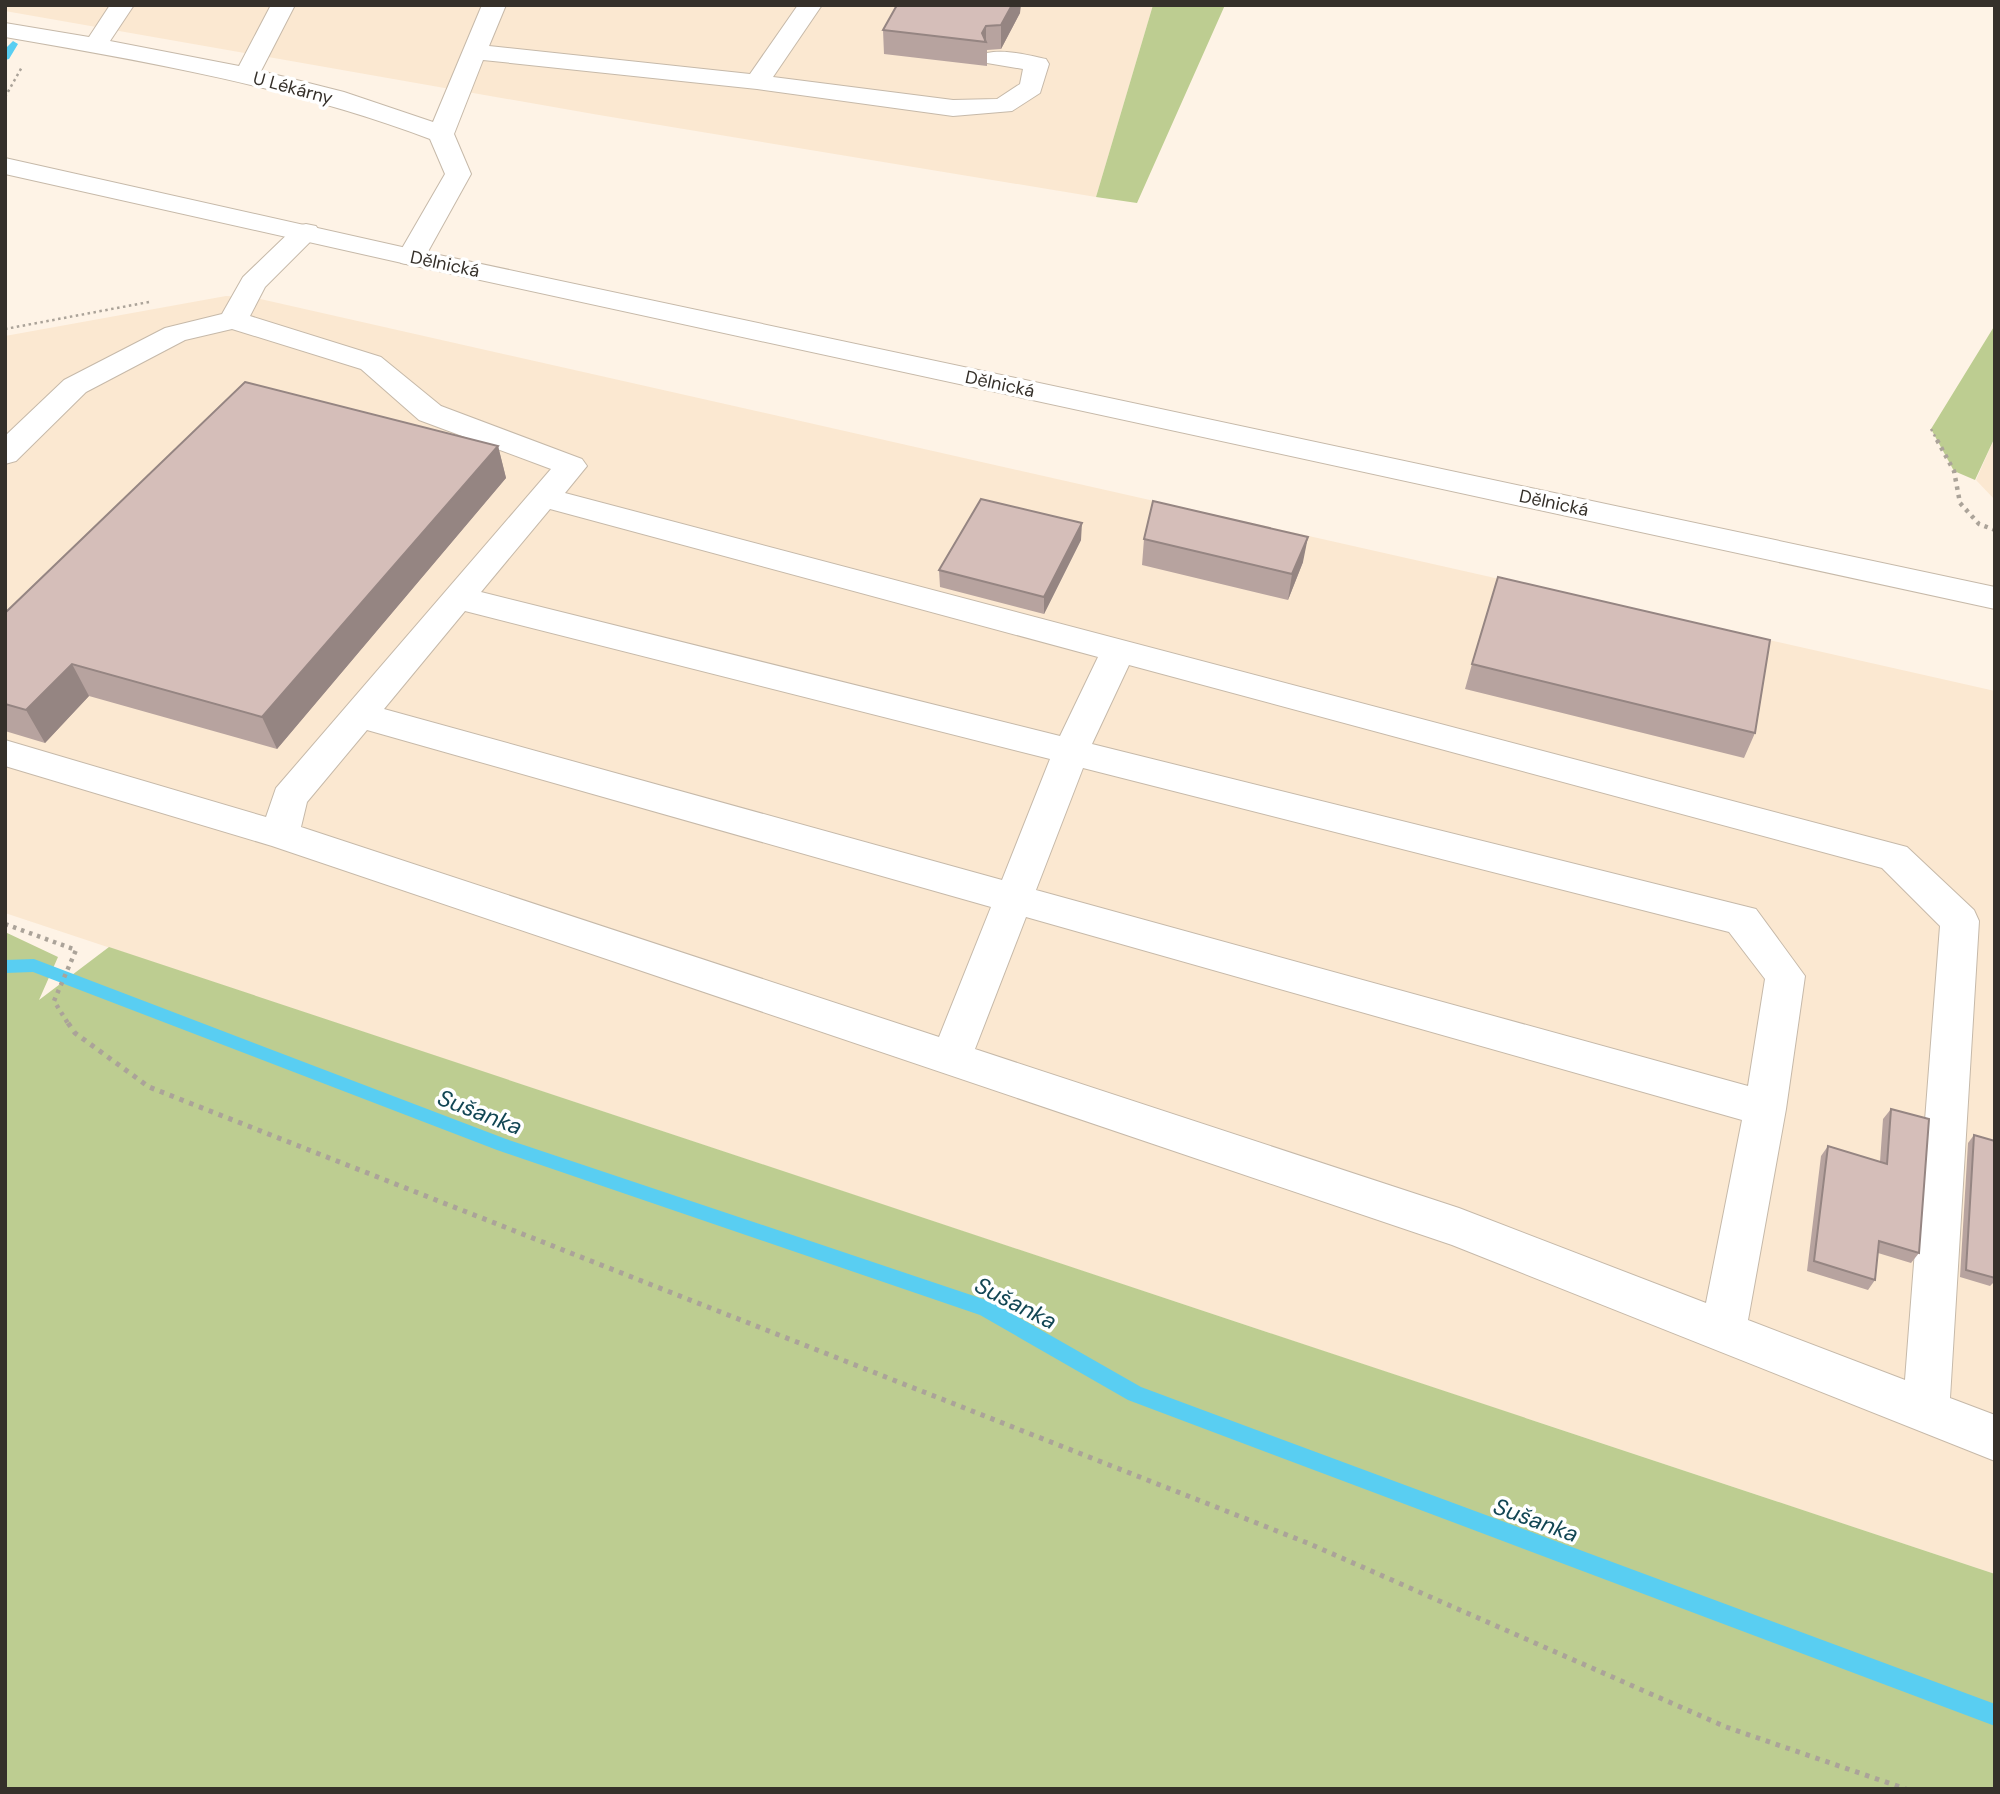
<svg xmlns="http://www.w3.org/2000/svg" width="2000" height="1794" font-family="'DM Sans',sans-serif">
	<rect width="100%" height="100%" fill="#fef3e6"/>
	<path fill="#fbe8d1" d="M5,5H1153L1096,197L599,115L5,11Z
		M226,296L256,298L1995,691V1574L5,913V336Z
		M1995,437V500L1976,480Z"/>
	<path fill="#bdcd91" d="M1153,5H1225L1137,203L1096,197Z
		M1995,325V437L1975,480L1954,471L1931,429Z
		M5,932L58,957L39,1000L109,947L1995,1574V1789H5Z"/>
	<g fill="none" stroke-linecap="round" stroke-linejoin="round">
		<path fill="#59cef2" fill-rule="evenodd" d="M13,41L18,44L9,59L5,60V49Z
			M34,959L506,1139L992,1302L1141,1387L1995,1704V1726L1128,1400L980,1315L497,1150L33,972L5,973V960Z"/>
		<g stroke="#c6b9a9" stroke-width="2">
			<path id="minor" d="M110,5H134L110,41L239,66L271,5H295L261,71L344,92L433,122L482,5H506L489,46L750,74L798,5H822L773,77L953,100L997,99L1020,84L1023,69L987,63L984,58L987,53C1005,49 1028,55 1046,59L1049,64L1040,93L1012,111L953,116L757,89L483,60L454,134L471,174L425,257L421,263L411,265L401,263L397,257L445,174L430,139C292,87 150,62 5,37V23L89,37Z
				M306,224L316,226L320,232L265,287L250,316L381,357L441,406L582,459L587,466L565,493L1907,847L1974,910L1979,921L1950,1398L1995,1415V1461L1452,1245L272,846L5,766V740L266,817L276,788L551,469L419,420L361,369L232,329L185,340L86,392L16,461L5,464V436L64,380L165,328L222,314L243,277L296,226ZM550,509L1098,657L1060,736L481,592ZM465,611L1050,759L1002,880L384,709ZM1129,665L1882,868L1940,926L1905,1380L1748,1320L1786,1109L1805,976L1756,909L1092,744ZM367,730L991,907L939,1037L301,827L307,802ZM1083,768L1729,932L1765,979L1748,1086L1036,890ZM1026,917L1742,1120L1706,1303L1459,1208L975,1049Z"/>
		</g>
		<g stroke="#c6b9a9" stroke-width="2">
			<path id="major" d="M5,158L411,249L1995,587V609L411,265L5,174Z"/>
		</g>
		<path stroke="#aba399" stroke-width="2.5" stroke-dasharray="2.5 3.5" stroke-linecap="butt" d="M5,97L22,67
			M5,329L149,302
			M1931,429L1938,442"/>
		<path stroke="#aba399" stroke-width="4.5" stroke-dasharray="3.5 5" stroke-linecap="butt" d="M1937,440L1954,471L1960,503L1979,524L1995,530
			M5,924L76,950L54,1001L69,1025"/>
		<path stroke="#aba399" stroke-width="5" stroke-dasharray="4.5 6" stroke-linecap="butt" d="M68,1023L75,1033L149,1087L1310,1544L1726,1727L1906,1789"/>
		<use href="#minor" fill="#fff" fill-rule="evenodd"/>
		<use href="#major" fill="#fff" fill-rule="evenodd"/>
	</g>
	<path fill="#b7a39f" d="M1020,6V13L1001,49L987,50V66L884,54L883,30Z
		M498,446L506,478L277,749L89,696L45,743L5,731V613Z
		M1144,539L1303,562L1288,600L1142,565Z
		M1081,540L1044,614L940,587L939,570Z
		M1472,664L1755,733L1744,758L1465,689Z
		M1891,1109L1919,1253L1911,1263L1878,1253L1875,1280L1868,1290L1807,1271L1821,1156L1828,1146L1880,1162L1883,1119Z
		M1974,1135L1995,1141V1281L1990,1286L1960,1277L1968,1143Z"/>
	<path fill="#958582" d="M1012,5H1021L1020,13L1001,49V25Z
		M986,26V51V42L982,33Z
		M498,446L506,478L277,749L262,717Z
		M1082,523L1081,540L1044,614V597Z
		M1308,537L1303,562L1288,600L1292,574Z
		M72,664L89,696L45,743L26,710Z"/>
	<path fill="#d5beb9" stroke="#958582" stroke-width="2" d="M897,5H1012L1001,25L986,26L982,33L986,42L883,30Z
		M245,382L498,446L262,717L72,664L26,710L5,704V613Z
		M981,499L1082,523L1044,597L939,570Z
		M1153,501L1308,537L1292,574L1144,539Z
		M1498,577L1770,640L1755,733L1472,664Z
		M1891,1109L1929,1119L1919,1253L1879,1241L1875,1280L1814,1261L1828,1146L1887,1164Z
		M1974,1135L1995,1141V1278L1966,1270Z"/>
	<g text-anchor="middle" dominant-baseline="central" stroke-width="7" stroke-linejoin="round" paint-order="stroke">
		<g font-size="18" fill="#35302a" stroke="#fff">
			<text transform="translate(293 88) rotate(15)">U Lékárny</text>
			<text transform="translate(445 264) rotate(12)">Dělnická</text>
			<text transform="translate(1000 384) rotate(12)">Dělnická</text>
			<text transform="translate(1554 503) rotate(12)">Dělnická</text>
		</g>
		<g font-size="23" font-style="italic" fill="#124654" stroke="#fff">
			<text transform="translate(480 1112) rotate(21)">Sušanka</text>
			<text transform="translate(1016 1303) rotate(27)">Sušanka</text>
			<text transform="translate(1536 1520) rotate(20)">Sušanka</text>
		</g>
	</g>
	<rect width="2000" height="1794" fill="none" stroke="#35302a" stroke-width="14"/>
</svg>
